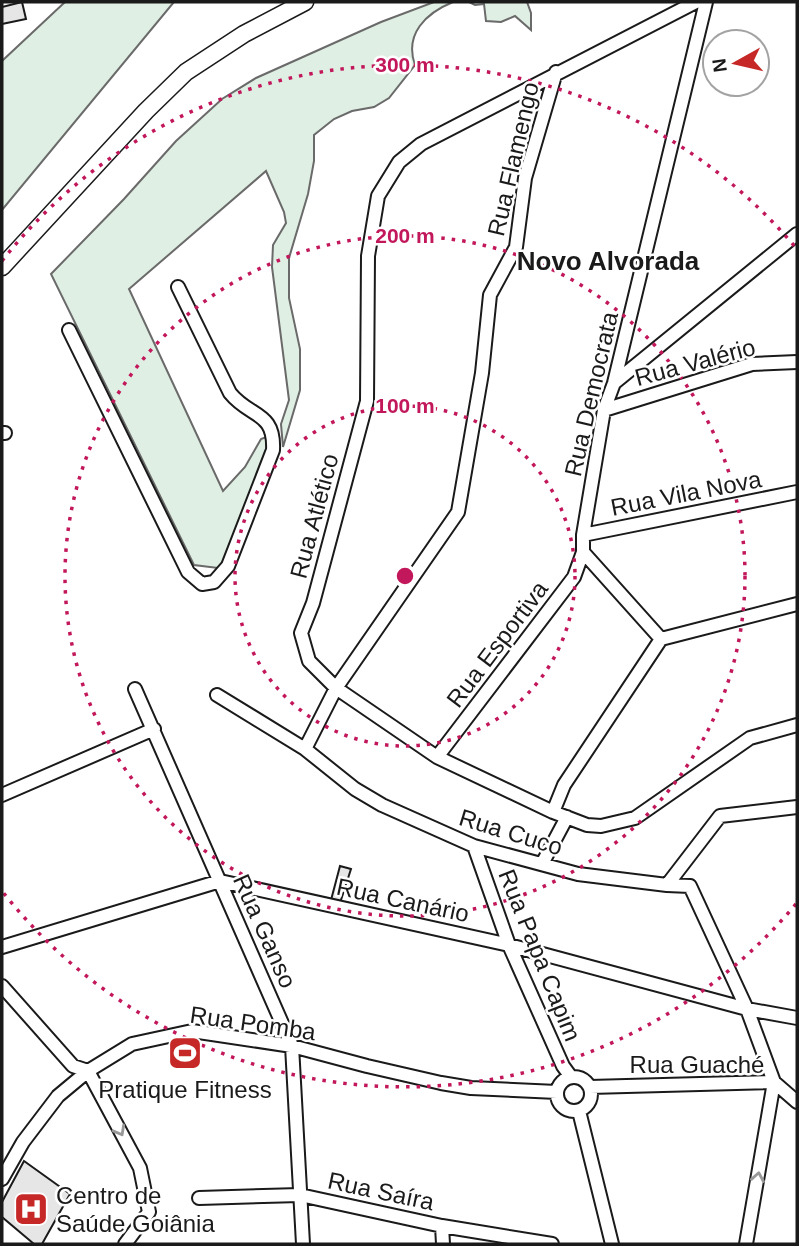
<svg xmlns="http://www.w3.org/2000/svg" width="799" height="1246" font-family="Arial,sans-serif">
	<rect width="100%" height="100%" fill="#fff"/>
	<path fill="#e0efe3" stroke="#6a6a6a" stroke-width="2" d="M65,2H174L2,210V61Z
		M434,2H453C426,13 404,34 415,65L389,98L374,107L352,111L334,119L314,135V161L308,194L289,258V298L300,349V390L283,447L281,424L289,400L272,267L273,245L286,223L284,212L266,171L129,289L223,491L245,467L261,439L274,434L226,569L194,565L51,274L124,199L176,141L222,99L256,78L381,22Z
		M469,2H527L531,13V30L515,16L501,22L486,21L484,4L475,5Z"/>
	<path fill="#e6e6e6" stroke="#1a1a1a" stroke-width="2" d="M22,2L26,19L2,24V7Z
		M340,866L351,869L340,903L331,900Z
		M24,1161L70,1194L42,1244H34L2,1217V1202Z"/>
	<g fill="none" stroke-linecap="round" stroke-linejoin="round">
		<g stroke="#1a1a1a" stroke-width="16">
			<path id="minor" d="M696,2L421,144L399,162L378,196L368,256L367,401L313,603L301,633L309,661L336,688L437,757L553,812L587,825L601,826L635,818L750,738L797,725
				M69,330L188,572L202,584L214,582L228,566L273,450C275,411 250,418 230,393L178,287
				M614,383L797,234
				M604,410L752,364L797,362
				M2,433H5
				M583,535L797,492
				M583,552L661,639
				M135,689L292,1046L303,1244
				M217,695L305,749L355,789L382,805L474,846L578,874L667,885L720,816L797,807
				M305,749L336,688L458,512L482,373L490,295L516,247L525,178L556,72
				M437,757L574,577L583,552V535L604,410L614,383L706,2
				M2,795L154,729
				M553,812L564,785L661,639L797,604
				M474,846L509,945L563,1066L571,1077
				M542,864L567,817
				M667,885L690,886L747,1009L774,1082L746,1244
				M2,947L220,881L509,945L747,1009L797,1018
				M2,986L73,1066L88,1071
				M88,1071L140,1168L149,1212L125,1244
				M557 1094a17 17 0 1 1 34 0a17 17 0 1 1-34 0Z
				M590,1087L774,1082L797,1102
				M579,1111L612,1244
				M2,1179L23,1142L58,1096L88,1071L132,1044L192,1031L292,1046L367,1066L441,1083L471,1088L557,1092
				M199,1198L300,1195L442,1226L552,1244
				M442,1226L443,1244"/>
		</g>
		<g stroke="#1a1a1a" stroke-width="19">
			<path id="major" d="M2,267L146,111L186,72L244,34L305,2"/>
		</g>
		<use href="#minor" stroke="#fff" stroke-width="12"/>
		<use href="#major" stroke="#fff" stroke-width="16"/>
	</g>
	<defs><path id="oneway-chevron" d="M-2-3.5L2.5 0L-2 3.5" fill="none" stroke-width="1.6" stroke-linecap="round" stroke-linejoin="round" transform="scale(1.75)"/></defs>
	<g stroke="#989898">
		<use href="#oneway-chevron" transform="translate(120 1131) rotate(61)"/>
		<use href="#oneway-chevron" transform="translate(758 1177) rotate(-80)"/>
	</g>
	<g fill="none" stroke="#c2185b" stroke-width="3.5" stroke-dasharray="3.5 7">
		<circle cx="405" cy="576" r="170"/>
		<circle cx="405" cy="576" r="340"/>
		<path d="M796 904A511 511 0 0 1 2 891M2 261A511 511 0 0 1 796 248"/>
	</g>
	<defs>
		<g id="stadium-square" transform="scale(1.75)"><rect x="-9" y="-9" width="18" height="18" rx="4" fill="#c62828" stroke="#fff"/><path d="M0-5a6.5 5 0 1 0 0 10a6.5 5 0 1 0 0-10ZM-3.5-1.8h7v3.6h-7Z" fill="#fff"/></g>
		<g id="hospital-square" transform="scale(1.75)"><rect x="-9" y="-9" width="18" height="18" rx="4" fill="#c62828" stroke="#fff"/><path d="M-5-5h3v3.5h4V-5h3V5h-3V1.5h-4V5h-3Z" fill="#fff"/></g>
	</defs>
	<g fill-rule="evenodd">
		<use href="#stadium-square" x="185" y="1053"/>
		<use href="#hospital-square" x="31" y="1209"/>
	</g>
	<g text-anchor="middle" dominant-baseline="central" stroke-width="5" stroke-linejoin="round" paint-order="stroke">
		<g font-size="24" fill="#1a1a1a" stroke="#fff">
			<text transform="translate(513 159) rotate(-77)">Rua Flamengo</text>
			<text transform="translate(695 362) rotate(-15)">Rua Valério</text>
			<text transform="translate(591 394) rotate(-77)">Rua Democrata</text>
			<text transform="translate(686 493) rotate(-11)">Rua Vila Nova</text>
			<text transform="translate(314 516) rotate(-75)">Rua Atlético</text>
			<text transform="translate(497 644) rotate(-53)">Rua Esportiva</text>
			<text transform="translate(511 832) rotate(17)">Rua Cuco</text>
			<text transform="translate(403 900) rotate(12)">Rua Canário</text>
			<text transform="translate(265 931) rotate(66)">Rua Ganso</text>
			<text transform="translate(540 955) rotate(68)">Rua Papa Capim</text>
			<text transform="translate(253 1023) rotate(8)">Rua Pomba</text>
			<text x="697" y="1064">Rua Guaché</text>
			<text transform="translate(381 1191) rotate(12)">Rua Saíra</text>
		</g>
		<g font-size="24" fill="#1a1a1a" stroke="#fff">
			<text x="185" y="1089">Pratique Fitness</text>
			<text x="56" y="1195" text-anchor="start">Centro de<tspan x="56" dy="28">Saúde Goiânia</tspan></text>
		</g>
		<g font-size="26" font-weight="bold" fill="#1a1a1a" stroke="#fff">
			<text x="608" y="261">Novo Alvorada</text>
		</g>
	</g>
	<circle cx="405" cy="576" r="10" fill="#c2185b" stroke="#fff" stroke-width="3.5"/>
	<g font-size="21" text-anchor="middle" font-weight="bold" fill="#c2185b" stroke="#fff" stroke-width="5" stroke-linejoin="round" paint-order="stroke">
		<text x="405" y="72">300 m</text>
		<text x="405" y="243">200 m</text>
		<text x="405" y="413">100 m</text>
	</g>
	<rect width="799" height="1246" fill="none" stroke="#1a1a1a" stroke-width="7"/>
	<g transform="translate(736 63) rotate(262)"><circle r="33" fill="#ffffff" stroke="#a3a3a3" stroke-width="2"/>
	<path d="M0-5L12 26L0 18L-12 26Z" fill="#c62828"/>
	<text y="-10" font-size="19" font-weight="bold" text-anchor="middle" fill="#1a1a1a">N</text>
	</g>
</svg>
